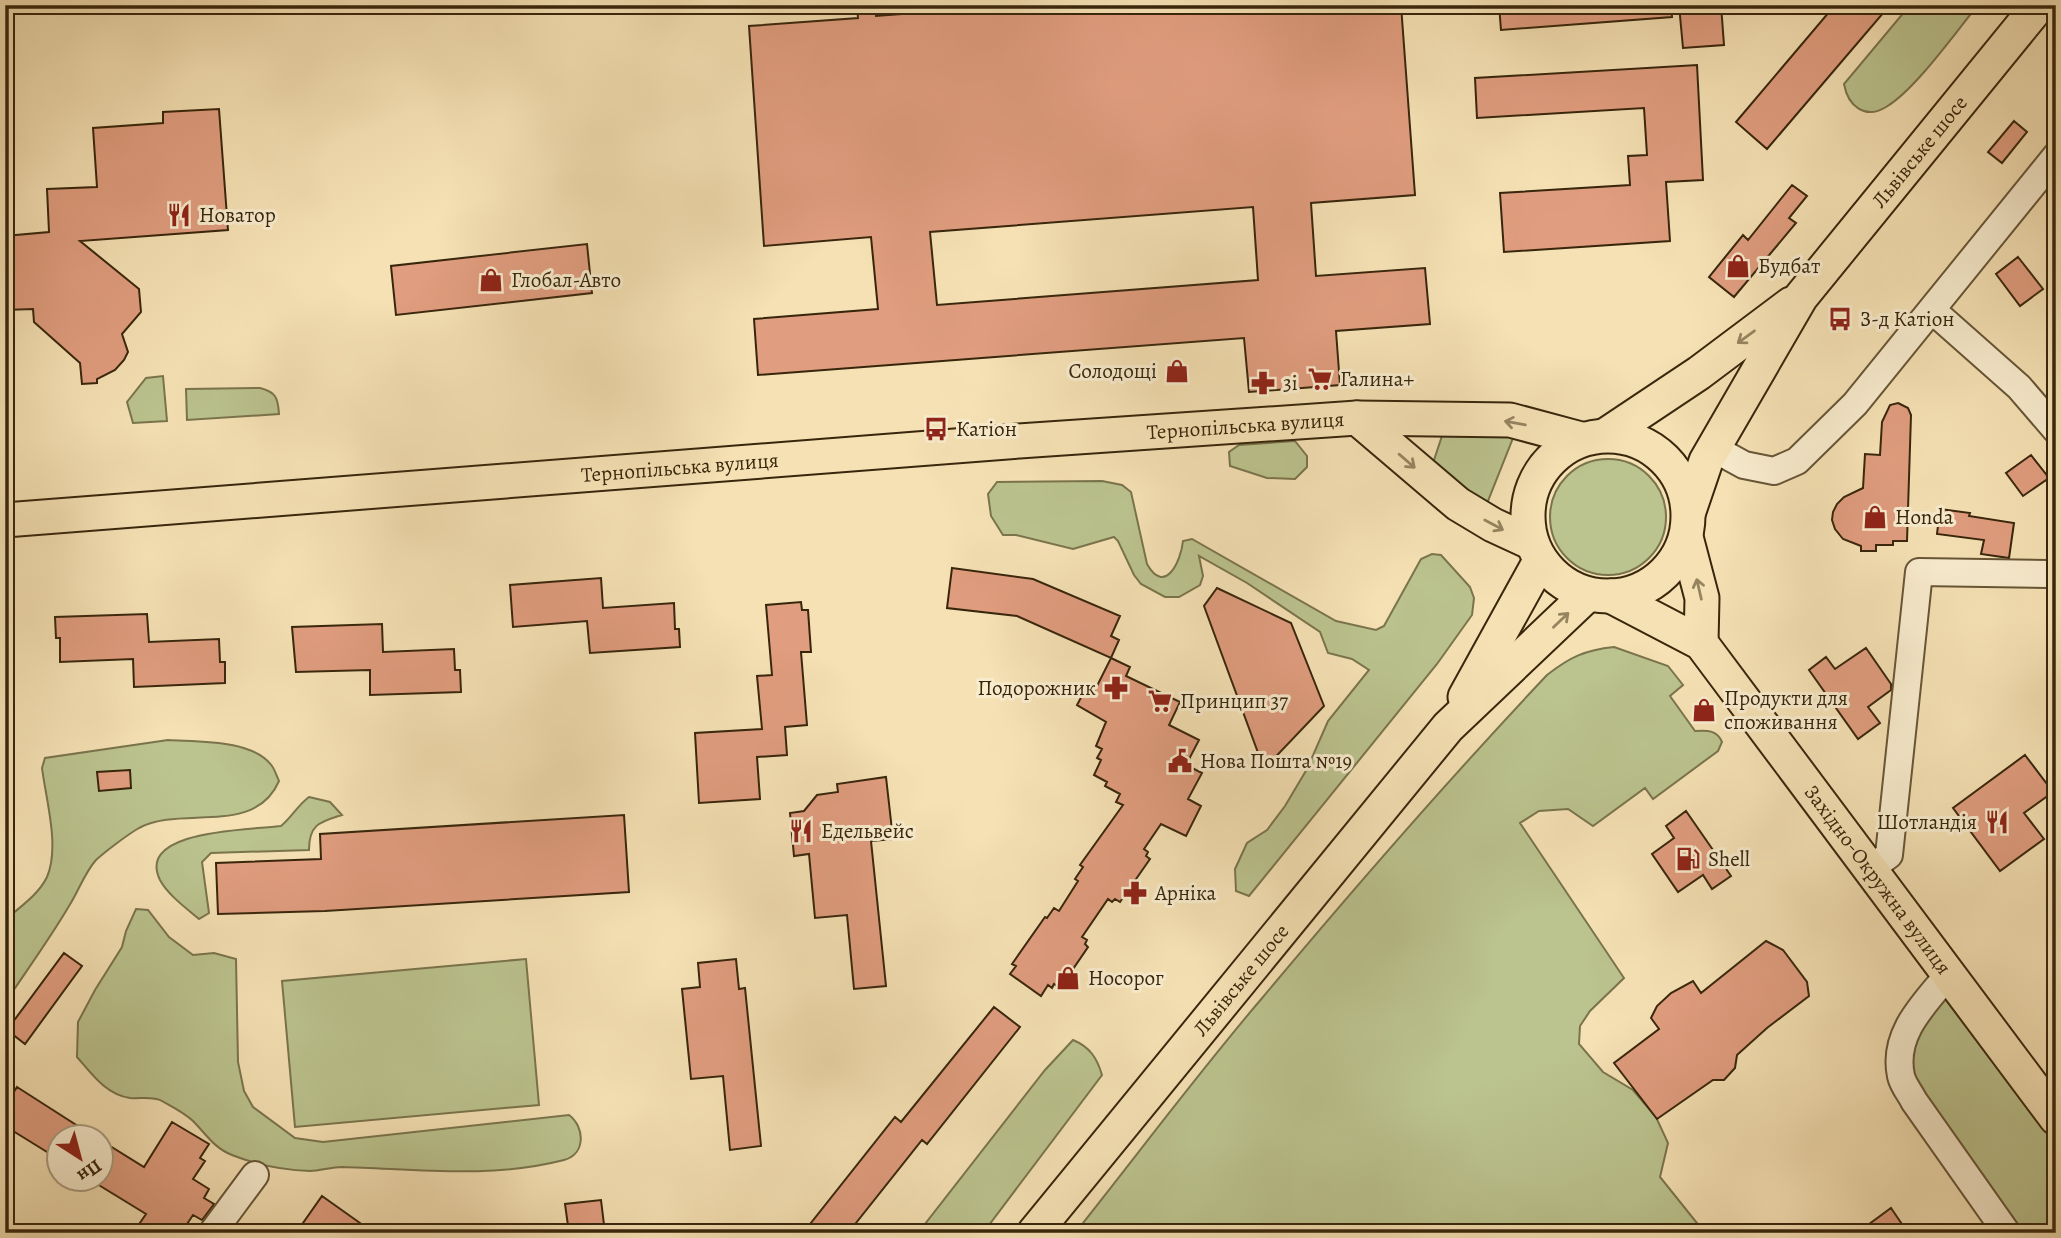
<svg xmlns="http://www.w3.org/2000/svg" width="2061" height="1238" font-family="Alegreya,serif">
	<rect width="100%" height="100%" fill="#f5e1b4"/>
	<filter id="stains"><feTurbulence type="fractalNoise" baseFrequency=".00286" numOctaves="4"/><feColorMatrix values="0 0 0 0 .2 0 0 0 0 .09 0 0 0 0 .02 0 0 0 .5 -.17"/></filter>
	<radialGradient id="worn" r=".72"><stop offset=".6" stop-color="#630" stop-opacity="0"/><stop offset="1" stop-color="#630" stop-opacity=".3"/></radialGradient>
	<path fill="#bbc38e" stroke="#7a744d" stroke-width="2" d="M1910,5H1978C1955,33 1915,90 1886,107C1865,120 1848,106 1844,84Z
		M163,376L167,421L133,423L127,402L146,378Z
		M260,388C276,392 278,398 279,414L187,420L186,389Z
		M1443,433H1515L1484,511L1433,463Z
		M1295,441L1307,456V467L1295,479L1267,478L1230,466L1229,452L1239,445Z
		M1550 517a58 58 0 1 1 116 0a58 58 0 1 1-116 0Z
		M1102,481L1122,485L1131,492L1147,564C1165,596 1181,561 1183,541L1192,539L1336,621L1376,630L1384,626L1421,559L1432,554L1441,555L1470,587L1474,598L1472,615L1437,664L1249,896L1236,891L1235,869L1247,843L1267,830L1285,806L1307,769L1328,721L1369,670L1352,659L1328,653L1320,632L1247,583L1199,556L1203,576L1200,585L1179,597H1165L1141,584L1134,575L1118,541L1114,537L1073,549L1016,535H1003L991,516L988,494L997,482Z
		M1614,647L1668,666L1683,685L1670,696L1695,731C1707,730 1717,730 1722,742L1718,751L1653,799L1645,788L1593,826L1568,809L1539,811L1520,823L1624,978L1590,1011L1580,1026L1579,1044L1603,1072L1633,1090L1656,1117L1668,1143L1660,1177L1705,1233H1075C1138,1154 1198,1073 1263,997C1355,887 1449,779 1547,675C1570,657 1585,650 1614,647Z
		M168,740C198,742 252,739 272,766C275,770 277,777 279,781C255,837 181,805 139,828C127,835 106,851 96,860C85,872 78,892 69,906C52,935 32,963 13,991L5,996V920C20,907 39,894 47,877C60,847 46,800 42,768L45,758Z
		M309,797L330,802L342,815C320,822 309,824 309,850L211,853L202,862L209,913L199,919C186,908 168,895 160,880C135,829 252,830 281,826C292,817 297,806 309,797Z
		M136,909L148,910L169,937L193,955L214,953L236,959L238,1062L244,1091L253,1107L295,1138L323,1142L569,1115C585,1127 586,1154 564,1160C490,1179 417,1169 342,1167C331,1167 320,1171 310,1171C283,1170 257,1165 232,1155C214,1148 206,1134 193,1121C185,1113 171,1106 162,1101C153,1096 140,1099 130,1098C106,1095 91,1073 77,1057L78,1022L95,990L122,947L126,931Z
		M526,959L539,1105L295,1127L282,981Z
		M1948,989L2056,1133V1233H2018L1910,1076L1912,1041Z
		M1073,1040C1090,1047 1097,1058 1102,1075L983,1233H918L1045,1070Z"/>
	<path fill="#e09d7f" stroke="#38260c" stroke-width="2" fill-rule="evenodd" d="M857,5H876V16L1025,5H1401L1415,195L1311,203L1316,276L1425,268L1430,324L1336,331L1340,385L1249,392L1244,338L758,375L754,319L878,309L871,237L764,246L749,26L858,18ZM1253,207L1258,280L937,305L930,232Z
		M1499,5H1671L1672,17L1501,30Z
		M1679,5H1721L1724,45L1683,48Z
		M1835,5H1890L1767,149L1736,122Z
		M1697,65L1703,180L1666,182L1670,241L1504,252L1500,193L1630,185L1628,156L1647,155L1644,108L1477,118L1475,78Z
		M219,109L228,230L80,241L139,289L141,312L122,334L128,352L124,360L115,370L97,379V383L82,384L80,363L34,322L33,309L5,310V236L49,232L47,189L97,187L93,128L163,123V112Z
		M2014,121L2027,132L2002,163L1988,152Z
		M1792,185L1807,196L1789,218L1796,223L1734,297L1709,277L1743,235L1748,240Z
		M587,244L592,293L396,315L391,266Z
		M2018,257L2043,289L2020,306L1996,274Z
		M1898,403L1908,408L1911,415L1907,541H1893V545H1876V551H1861V546L1843,539L1835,529L1832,520L1833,512L1837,504L1844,497L1863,488L1865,454L1880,455L1882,422L1890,405Z
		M2031,455L2049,478L2023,496L2006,473Z
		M1940,509L1970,513L1969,516L2014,523L2009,558L1981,554L1984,540L1937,534Z
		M952,568L1033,579L1120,616L1111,636L1119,640L1111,658L1017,616L947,608Z
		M601,578L603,608L674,603L675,629H679L680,647L590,653L587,621L513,627L510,585Z
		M1217,588L1291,623L1324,706L1264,769L1204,606Z
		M801,602L802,610H808L811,652H801L807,725L785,727L787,755L757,757L760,799L699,803L695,733L762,729L757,676L772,675L766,605Z
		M147,614L149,642L219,639L220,662H225V683L134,687L133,659L60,662V638H56L55,617Z
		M382,624L383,652L454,649L455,670H460L461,692L370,695V670L296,672L292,627Z
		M1866,648L1891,684V690L1868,707L1880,723L1858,739L1809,670L1826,657L1835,669Z
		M1111,658L1130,667L1126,676L1180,702L1169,725L1199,740L1186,765L1202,773L1188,799L1201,806L1186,836L1161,824L1144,849L1148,852L1146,856L1150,859L1120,902L1115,899L1112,902L1108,899L1082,937L1087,940L1085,944L1088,947L1060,988L1054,984L1052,988L1048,985L1041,996L1010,974L1016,966L1012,964L1045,917L1047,918L1054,908L1059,911L1078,881L1075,879L1083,867L1080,865L1123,805L1116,802L1120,794L1105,786L1107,782L1094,775L1101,760L1097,758L1102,749L1096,746L1106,722L1077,705L1086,688L1094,692Z
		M2025,755L2053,792L2024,813L2044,839L2000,871L1953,808Z
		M130,770L131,788L99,791L97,772Z
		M886,777L893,839L871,841L886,986L854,989L847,915L815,918L809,854L794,856L790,813L804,811L817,795L838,792L837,784Z
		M1686,811L1731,876L1712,889L1703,875L1678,892L1652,854L1674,838L1666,826Z
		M624,815L629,892L325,911L218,914L216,863L321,859L320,834Z
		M1766,941L1783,950L1807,982L1809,996L1767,1028L1737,1055L1735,1068L1724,1080H1713L1657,1119L1614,1063L1659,1029L1651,1018L1657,1006L1671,993L1693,981L1701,993Z
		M64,953L82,966L25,1044L7,1030Z
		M736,959L739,989L745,988L761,1146L730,1150L723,1076L691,1079L682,989L700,987L698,963Z
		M994,1007L1020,1027L927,1144L922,1140L848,1233H803L895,1117L901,1122Z
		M17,1087L95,1137H60V1160L5,1126V1106Z
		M172,1122L209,1144L200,1158L205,1161L193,1179L209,1189L204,1198L214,1204L202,1220L193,1215L181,1233H133L146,1214L89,1179H102V1141L144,1167Z
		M322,1196L374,1233H296Z
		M601,1200L605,1233H569L565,1204Z
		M1891,1208L1908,1233H1857Z"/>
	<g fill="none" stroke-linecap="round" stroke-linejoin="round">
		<g stroke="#675536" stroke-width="30">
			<path id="minor" d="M1932,310L2019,387L2056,430
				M1713,448L1744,465L1774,471L1797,461L1855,404L2056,156
				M1870,869L1889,855L1919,572L2048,574
				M1949,974C1924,1004 1892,1034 1901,1076C1903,1085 1910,1093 1914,1101L2007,1233
				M212,1233L255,1175"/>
		</g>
		<g stroke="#38260c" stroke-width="37">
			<g id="major">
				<path d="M1357,418L1458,504L1493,525L1532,543"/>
				<path d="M1606,435L1699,373L1791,304"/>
				<circle cx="1608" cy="516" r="80"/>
				<path id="s1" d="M1689,511L1706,461L1801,297L2039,5"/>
				<path id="s2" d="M5,520L1019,441L1357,418L1510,420L1581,439"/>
				<path d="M1686,537L1702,598L1701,643"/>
				<path id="s3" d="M1611,596L1701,643L2056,1118"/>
				<path d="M1465,697L1540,561"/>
				<path id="s4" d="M1034,1233L1448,727L1588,594"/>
			</g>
		</g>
		<use href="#minor" stroke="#f8ecce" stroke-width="26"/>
		<use href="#major" stroke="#f5e1b4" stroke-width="33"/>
	</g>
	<defs><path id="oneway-shaft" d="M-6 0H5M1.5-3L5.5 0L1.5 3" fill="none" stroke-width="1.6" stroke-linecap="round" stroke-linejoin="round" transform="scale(1.75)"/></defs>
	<g stroke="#968460">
		<use href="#oneway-shaft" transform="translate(1746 337) rotate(144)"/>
		<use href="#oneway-shaft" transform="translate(1515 423) rotate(-170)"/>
		<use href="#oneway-shaft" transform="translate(1407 461) rotate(41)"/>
		<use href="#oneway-shaft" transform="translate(1494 525) rotate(28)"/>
		<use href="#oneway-shaft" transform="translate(1699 589) rotate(-103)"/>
		<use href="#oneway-shaft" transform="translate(1561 620) rotate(-44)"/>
	</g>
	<defs>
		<g id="restaurant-bare" transform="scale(1.89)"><path d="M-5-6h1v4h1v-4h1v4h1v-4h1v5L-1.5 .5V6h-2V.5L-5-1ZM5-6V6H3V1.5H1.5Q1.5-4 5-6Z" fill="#8f2418" stroke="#f8ecce" stroke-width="2.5" paint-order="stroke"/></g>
		<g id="shop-bare" transform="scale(1.89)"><path d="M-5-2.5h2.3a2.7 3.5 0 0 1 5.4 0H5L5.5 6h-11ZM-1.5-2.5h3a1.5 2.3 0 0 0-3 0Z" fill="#8f2418" stroke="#f8ecce" stroke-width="2.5" paint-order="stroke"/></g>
		<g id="bus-bare" transform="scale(1.89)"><path d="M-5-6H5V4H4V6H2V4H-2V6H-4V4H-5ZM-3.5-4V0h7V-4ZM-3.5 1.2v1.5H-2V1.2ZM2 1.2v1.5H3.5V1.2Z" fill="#8f2418" stroke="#f8ecce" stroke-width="2.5" paint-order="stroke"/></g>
		<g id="supermarket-bare" transform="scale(1.89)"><path d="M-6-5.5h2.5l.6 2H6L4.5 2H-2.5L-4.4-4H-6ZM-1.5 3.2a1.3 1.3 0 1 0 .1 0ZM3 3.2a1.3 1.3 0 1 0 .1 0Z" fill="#8f2418" stroke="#f8ecce" stroke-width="2.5" paint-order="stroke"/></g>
		<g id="pharmacy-bare" transform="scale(1.89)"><path d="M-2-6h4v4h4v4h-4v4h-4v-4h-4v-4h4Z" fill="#8f2418" stroke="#f8ecce" stroke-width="2.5" paint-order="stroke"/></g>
		<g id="civic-bare" transform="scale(1.89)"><path d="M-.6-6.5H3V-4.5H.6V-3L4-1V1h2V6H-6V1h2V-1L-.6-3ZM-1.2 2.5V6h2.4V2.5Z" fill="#8f2418" stroke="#f8ecce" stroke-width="2.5" paint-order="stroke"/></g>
		<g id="fuel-bare" transform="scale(1.89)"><path d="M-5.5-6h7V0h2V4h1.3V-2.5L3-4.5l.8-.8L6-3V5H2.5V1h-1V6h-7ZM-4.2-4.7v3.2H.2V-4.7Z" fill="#8f2418" stroke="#f8ecce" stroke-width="2.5" paint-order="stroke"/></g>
	</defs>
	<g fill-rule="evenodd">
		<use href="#restaurant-bare" x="179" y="215"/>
		<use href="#shop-bare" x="1738" y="266"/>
		<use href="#shop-bare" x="491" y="280"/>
		<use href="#bus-bare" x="1840" y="319"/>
		<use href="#shop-bare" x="1177" y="371"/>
		<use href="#supermarket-bare" x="1320" y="379"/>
		<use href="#pharmacy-bare" x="1263" y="383"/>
		<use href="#bus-bare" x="936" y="429"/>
		<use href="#shop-bare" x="1875" y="517"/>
		<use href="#pharmacy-bare" x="1116" y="688"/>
		<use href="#supermarket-bare" x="1160" y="701"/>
		<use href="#shop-bare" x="1704" y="710"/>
		<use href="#civic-bare" x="1180" y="761"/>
		<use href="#restaurant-bare" x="1997" y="822"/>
		<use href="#restaurant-bare" x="801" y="831"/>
		<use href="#fuel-bare" x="1688" y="859"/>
		<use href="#pharmacy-bare" x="1135" y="893"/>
		<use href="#shop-bare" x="1068" y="978"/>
	</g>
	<g text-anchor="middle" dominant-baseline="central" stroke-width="6" stroke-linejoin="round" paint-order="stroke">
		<g font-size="21" fill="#38260c" stroke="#f8ecce">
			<text stroke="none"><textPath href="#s1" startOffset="430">Львівське шосе</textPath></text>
			<text stroke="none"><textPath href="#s2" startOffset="1244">Тернопільська вулиця</textPath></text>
			<text stroke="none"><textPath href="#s2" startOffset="677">Тернопільська вулиця</textPath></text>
			<text stroke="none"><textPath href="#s3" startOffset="397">Західно-Окружна вулиця</textPath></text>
			<text stroke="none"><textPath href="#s4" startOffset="327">Львівське шосе</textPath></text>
		</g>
		<g font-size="21" fill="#38260c" stroke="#f8ecce" text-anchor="start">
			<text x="199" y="215">Новатор</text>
			<text x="1758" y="266">Будбат</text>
			<text x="511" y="280">Глобал-Авто</text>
			<text x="1860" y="319">З-д Катіон</text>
			<text x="1157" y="371" text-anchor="end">Солодощі</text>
			<text x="1340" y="379">Галина+</text>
			<text x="1283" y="383">3і</text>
			<text x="956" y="429">Катіон</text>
			<text x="1895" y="517">Honda</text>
			<text x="1096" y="688" text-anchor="end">Подорожник</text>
			<text x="1724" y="698">Продукти для<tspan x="1724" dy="24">споживання</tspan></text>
			<text x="1180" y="701">Принцип 37</text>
			<text x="1200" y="761">Нова Пошта №19</text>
			<text x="1977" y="822" text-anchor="end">Шотландія</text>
			<text x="821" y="831">Едельвейс</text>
			<text x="1708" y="859">Shell</text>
			<text x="1155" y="893">Арніка</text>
			<text x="1088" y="978">Носорог</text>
		</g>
	</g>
	<rect width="2061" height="1238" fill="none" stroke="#f5e1b4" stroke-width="28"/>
	<rect x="7" y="7" width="2047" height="1224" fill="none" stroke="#38260c" stroke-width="3.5"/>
	<rect x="14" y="14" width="2033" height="1210" fill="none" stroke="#38260c" stroke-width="2"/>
	<g transform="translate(80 1158) rotate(144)"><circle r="33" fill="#f8ecce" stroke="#ab9d80" stroke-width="2"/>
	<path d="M0-5L12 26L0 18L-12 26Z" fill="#8f2418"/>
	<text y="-10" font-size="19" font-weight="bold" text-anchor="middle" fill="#38260c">Пн</text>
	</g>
	<rect width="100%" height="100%" filter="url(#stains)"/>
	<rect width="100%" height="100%" fill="url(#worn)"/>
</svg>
